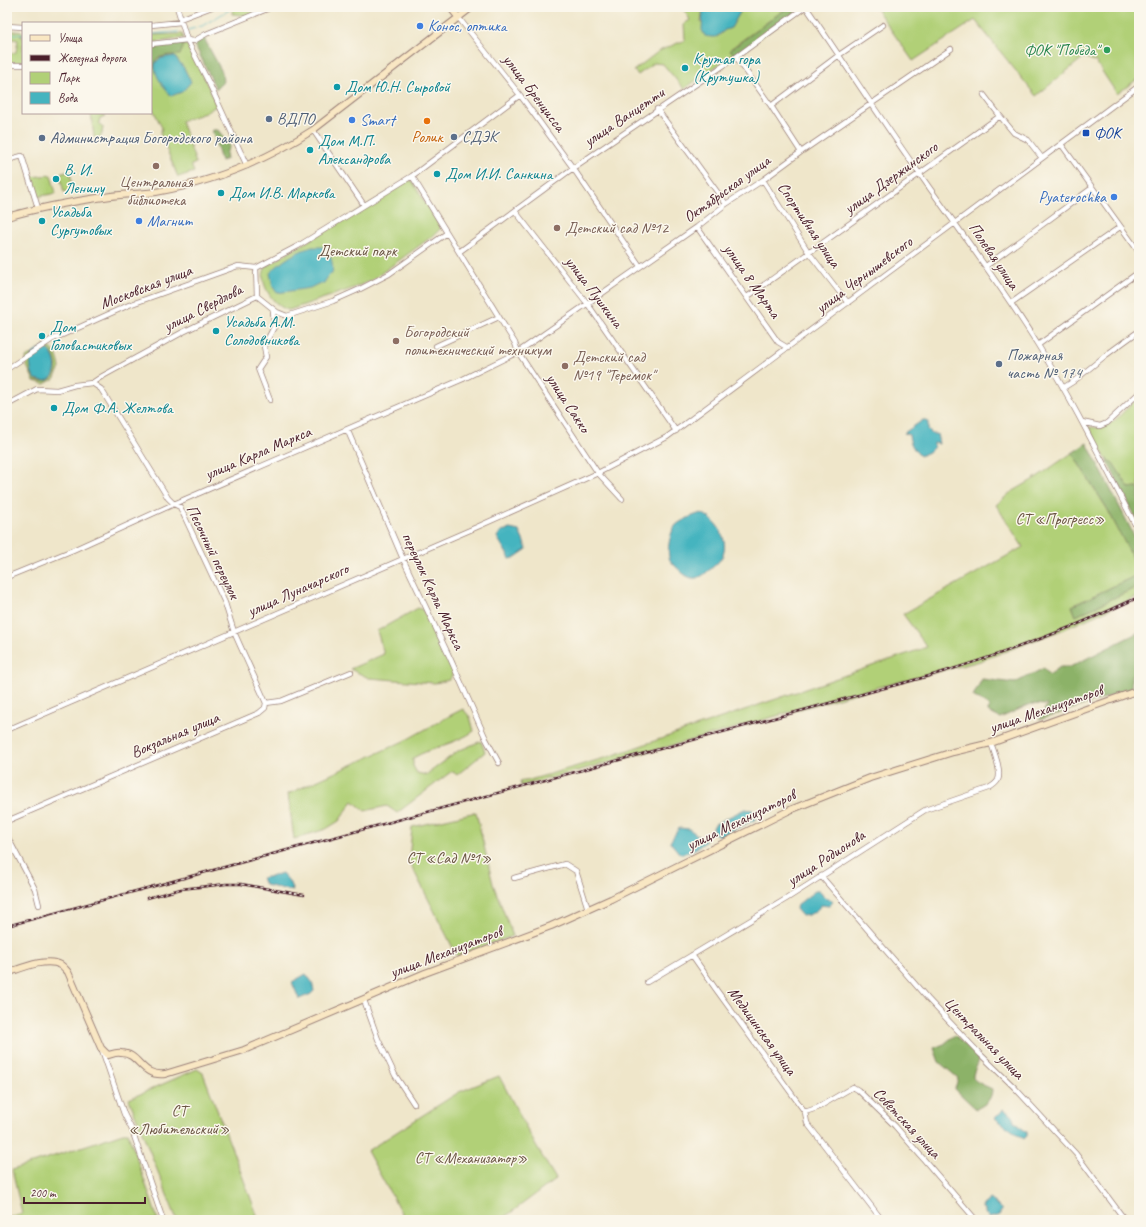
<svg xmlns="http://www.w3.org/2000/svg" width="1146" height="1227" font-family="Caveat,sans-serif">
	<rect width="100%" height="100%" fill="#fbf7ec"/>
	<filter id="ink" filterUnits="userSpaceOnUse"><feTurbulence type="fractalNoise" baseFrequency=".025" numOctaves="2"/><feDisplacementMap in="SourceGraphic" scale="8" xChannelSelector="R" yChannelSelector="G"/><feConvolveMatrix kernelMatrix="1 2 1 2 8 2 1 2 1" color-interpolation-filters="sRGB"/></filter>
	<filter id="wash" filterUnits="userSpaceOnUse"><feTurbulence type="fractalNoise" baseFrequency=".012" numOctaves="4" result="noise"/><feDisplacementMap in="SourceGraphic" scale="16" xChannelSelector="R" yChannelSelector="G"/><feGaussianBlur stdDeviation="0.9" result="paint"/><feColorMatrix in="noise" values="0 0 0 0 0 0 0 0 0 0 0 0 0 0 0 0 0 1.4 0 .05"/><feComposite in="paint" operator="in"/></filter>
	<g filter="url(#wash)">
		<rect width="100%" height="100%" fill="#efe6ca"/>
		<path fill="#b1d077" stroke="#7e7851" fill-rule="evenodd" d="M233,7H267L248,16L232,14Z
			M683,7H703L701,22L717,37L725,30L731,28L743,7H788L730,49L734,54L684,89L663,64L654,63L638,75L635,71H633L659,51L685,40L684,24L690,20Z
			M875,7H1139V78L1117,94L1096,62L1084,57L1036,96L975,20L913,61Z
			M7,30L23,32V35L20,36H23V64H9L7,63L10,54L16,52L18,40L7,38Z
			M181,32L184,38L151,43V35L179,34Z
			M187,44L213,96L216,106L205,113L181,121L196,163L191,165L194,172L178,177L160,133L162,128L151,105V49ZM174,56L184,68L191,82L171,96L158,77L157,61L161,58Z
			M91,113H102L106,116L100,118L99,123L103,127L102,134L98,140L94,137Z
			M70,171L73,190L64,192L59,174Z
			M51,175L56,193L37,197L31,177Z
			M409,180L412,181L441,228L434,235L372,280L351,289L289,310C274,308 255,279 267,266Z
			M45,345C56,349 58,357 60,368L54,379L44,384L34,381L27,366L26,357L32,354C29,363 30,371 35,379C37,380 41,382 44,381C63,379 58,352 44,346Z
			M1139,397V489L1137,487L1129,488L1113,463L1106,459L1088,427C1114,431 1121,411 1139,397Z
			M1072,453L1108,510L1139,570V574L1072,606L1076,616L1139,586V596L1062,630L980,661L852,694L711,735L521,786L520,781H526L608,757L927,647L903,614L1023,547L996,505L1010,493L1034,479Z
			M418,608L423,610L454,672L449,680L435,683L369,678L350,669L384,654L377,631Z
			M463,709L470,717L474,731C458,743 432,747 413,758V766L417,773L426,775L458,751L481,741L485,752L457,775L452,771L397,813L387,806L365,811L353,801L339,821L326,829L294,839L288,794L406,740L453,714Z
			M476,812L493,884L513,936L457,956L409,861L412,827Z
			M197,1069L203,1073L259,1220H177L129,1099Z
			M499,1076L536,1146L556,1179L509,1214L498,1220H409L408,1218H404L367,1151L459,1092Z
			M123,1133H128L158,1220H7V1218L22,1213L12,1170Z"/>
		<path fill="#8cb268" stroke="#6b684a" d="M788,7H799L800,9L735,55L730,50Z
			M204,38L222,72L223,82L216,89L195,45L197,42Z
			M185,42L180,55H169L157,58L153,68L151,69V46Z
			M212,130H218L230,146L226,153L227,159L221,161Z
			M1087,443L1139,545V556L1133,559L1108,510L1072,453Z
			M1106,459L1113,463L1129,488L1137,487L1139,489V524Z
			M1139,574V586L1076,616L1072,606Z
			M1139,632V671L1131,676L1132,689L1039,720L1047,705L1031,704L1000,718L988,712L989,706L973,696L982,679L1015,683L1044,668L1049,675L1060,667H1070Z
			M955,1035L979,1059C978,1067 973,1069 973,1078C977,1083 986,1086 992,1089C992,1100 985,1105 976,1109L955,1089L958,1078L939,1062L934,1048L944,1044Z"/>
		<path fill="#45b4bf" stroke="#486a75" d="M703,7H743L731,28L725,30L716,37H711L705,36L702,30Z
			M174,56L184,68L191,82L182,92L171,96C165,89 148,68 158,60C162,57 169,57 174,56Z
			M312,247H323C331,255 334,263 332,274L329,275L324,283L318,284L310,288L277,293L273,287L270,273C281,261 297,251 312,247Z
			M43,347C57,351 62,379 44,381C42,381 37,379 35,379C30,371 29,362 32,354Z
			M923,420H927L928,423V430L932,434H937L939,444L934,443V447L929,452L920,456C914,450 910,444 909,435L904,433Z
			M701,513C716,519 729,538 723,555C720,562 713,567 708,571C704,575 698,579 692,578C685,577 679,569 674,565C673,563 671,562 670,560C666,553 670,531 676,525C682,520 692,516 701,513Z
			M510,529L519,531L527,549L514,558L510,559L497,537L501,531Z
			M745,809L752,810L756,813V819L721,836L714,833L713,828L715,824Z
			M679,828L689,829L706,841C698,848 691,852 680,854L670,842Z
			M282,873L289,881L293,891L265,885L262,878L273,876Z
			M815,891H819L827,899H830L833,902L829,906L821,905C816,912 811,915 802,916L796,909L797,905Z
			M306,974L312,982L314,991L311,994L299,999L292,982Z
			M1004,1109L1013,1117L1014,1122L1018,1124L1020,1127L1027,1132V1136L1024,1139L995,1118Z
			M989,1199L996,1204L1002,1210L999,1215L990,1218L985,1214V1209L982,1208L983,1205L987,1202Z"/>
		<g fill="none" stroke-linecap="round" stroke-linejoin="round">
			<path stroke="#45b4bf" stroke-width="1" d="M188,30L202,26L234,7
				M7,33L23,35
				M151,34L178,32"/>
		</g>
	</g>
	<g filter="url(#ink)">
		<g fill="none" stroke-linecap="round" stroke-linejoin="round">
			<g stroke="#9c827a" stroke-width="6">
				<path id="street" d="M177,7L187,40L209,83L247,166
					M806,7C844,62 880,118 919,173C959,230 1001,285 1038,345C1075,405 1106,469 1139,532
					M458,17L520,95L573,168L640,266
					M151,25L181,22L180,19L212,7
					M7,26L23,27
					M151,44L187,40L194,41L206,34L272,7
					M736,57L771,106L801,152
					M7,65H23
					M984,95L1000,116
					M771,106L839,55L883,25
					M657,109L726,204
					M313,130L364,205
					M1061,144L1139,252
					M7,160L22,156L38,208
					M412,176L515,343L518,352L598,473L622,499
					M763,180L809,253L848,303
					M515,211L587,303L676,431
					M697,227L778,342L788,348
					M459,252L573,168L736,57L805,7
					M986,266L1092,188
					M256,268L298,246L412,176L520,95
					M256,268L257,296
					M257,296L277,312L287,316L333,301L360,289L389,274L447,233
					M747,297L1000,116L1014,133L1028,140L1042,158
					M1011,303L1120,227
					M1038,345L1139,272
					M436,346L499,317
					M7,369L51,340L129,305L238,266L256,268
					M92,383L101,389L168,498L174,504L180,507L225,603L234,632L266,703
					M1063,388L1074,381L1106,355L1139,331
					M270,400L258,369L266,357L264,346L274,327L273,309
					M7,405L37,389L57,390L75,385L92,383L101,377L183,332L257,296
					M1082,422L1100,426L1107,423L1139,393
					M347,429L403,559L450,658L486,739L499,763
					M7,577L73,550L174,504L463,379L518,352L697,227L726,204L763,180L801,152L951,49
					M7,730L477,527L598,473L667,437L1139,86
					M7,821L259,713L265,708L266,703L281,701L351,672
					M7,836L35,889L39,905
					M821,876L928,999L980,1054L1014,1087L1076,1154L1125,1220
					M514,878L565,864L576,871L588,909
					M692,955L715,988L805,1112L807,1123L882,1220
					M647,982L786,899L925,810L989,788C992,786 996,784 998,780C1002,771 994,752 991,743
					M364,1000L378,1039L395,1075L414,1104
					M102,1050L124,1114L132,1130L163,1220
					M805,1112L817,1108L853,1087L858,1090L895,1126L976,1220"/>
			</g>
			<g stroke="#9c827a" stroke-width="8">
				<path id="secondary" d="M450,7L458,17
					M7,217C41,207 75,201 111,196C126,194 141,194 156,192C213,182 265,161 313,130L472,7
					M7,973C22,968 46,957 61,965C64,967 66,970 68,972L101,1048L108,1055C112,1054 117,1052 121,1053C140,1053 140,1077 165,1074L244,1050L425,973L551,926L611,899L790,810L870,778L953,752L991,743L1139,690"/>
			</g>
			<use href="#street" stroke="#fff" stroke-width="4.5"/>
			<use href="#secondary" stroke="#f9e7c3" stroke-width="6"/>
			<g stroke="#4a1f2b" stroke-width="2.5">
				<path id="rail" d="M147,898L181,889L226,884H241L304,895
					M7,926L929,676C1001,655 1071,629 1139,597"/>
			</g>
			<use href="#rail" stroke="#fbf7ec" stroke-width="1" stroke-dasharray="3" stroke-linecap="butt"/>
		</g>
	</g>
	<g fill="#3f7fe0" stroke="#fbf7ec" stroke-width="1.5">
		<circle cx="420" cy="26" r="4"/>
		<circle cx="352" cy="120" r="4"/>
		<circle cx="1114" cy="197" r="4"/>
		<circle cx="139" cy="221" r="4"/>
	</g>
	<circle fill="#2e9e5b" stroke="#fbf7ec" stroke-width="1.5" cx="1107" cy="50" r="4"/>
	<g fill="#0f9aa8" stroke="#fbf7ec" stroke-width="1.5">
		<circle cx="685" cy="68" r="4"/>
		<circle cx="337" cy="87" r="4"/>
		<circle cx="310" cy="150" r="4"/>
		<circle cx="437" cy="174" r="4"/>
		<circle cx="56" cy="179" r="4"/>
		<circle cx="221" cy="193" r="4"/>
		<circle cx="42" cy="221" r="4"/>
		<circle cx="216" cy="331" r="4"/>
		<circle cx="42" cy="336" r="4"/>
		<circle cx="54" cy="408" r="4"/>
	</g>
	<g fill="#5c6f8a" stroke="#fbf7ec" stroke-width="1.5">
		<circle cx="269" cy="119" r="4"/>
		<circle cx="454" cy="137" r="4"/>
		<circle cx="42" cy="138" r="4"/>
		<circle cx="999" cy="364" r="4"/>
	</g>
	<circle fill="#e8710a" stroke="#fbf7ec" stroke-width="1.5" cx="427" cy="121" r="4"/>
	<rect fill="#1a4fb4" stroke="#fbf7ec" stroke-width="1.5" x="1082" y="129" width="8" height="8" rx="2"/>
	<g fill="#8d6e63" stroke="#fbf7ec" stroke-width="1.5">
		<circle cx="156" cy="166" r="4"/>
		<circle cx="557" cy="228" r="4"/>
		<circle cx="396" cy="341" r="4"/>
		<circle cx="565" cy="366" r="4"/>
	</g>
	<g text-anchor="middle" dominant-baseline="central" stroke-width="3" stroke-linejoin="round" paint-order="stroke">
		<g font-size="16" fill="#366cbe" stroke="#fbf7ec" text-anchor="start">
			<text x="428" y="26">Конос, оптика</text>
			<text x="360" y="120">Smart</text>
			<text x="1106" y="197" text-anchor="end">Pyaterochka</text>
			<text x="147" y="221">Магнит</text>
		</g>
		<g font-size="16" fill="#27864d" stroke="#fbf7ec" text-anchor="end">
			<text x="1099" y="50">ФОК "Победа"</text>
		</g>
		<g font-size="16" fill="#0d838f" stroke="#fbf7ec" text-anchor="start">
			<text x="693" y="59">Крутая гора<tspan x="693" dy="18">(Крутушка)</tspan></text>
			<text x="345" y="87">Дом Ю.Н. Сыровой</text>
			<text x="318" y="141">Дом М.П.<tspan x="318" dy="18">Александрова</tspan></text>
			<text x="64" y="170">В. И.<tspan x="64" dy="18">Ленину</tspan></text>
			<text x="445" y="174">Дом И.И. Санкина</text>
			<text x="229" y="193">Дом И.В. Маркова</text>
			<text x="50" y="212">Усадьба<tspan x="50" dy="18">Сургутовых</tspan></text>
			<text x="224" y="322">Усадьба А.М.<tspan x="224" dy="18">Солодовникова</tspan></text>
			<text x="50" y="327">Дом<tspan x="50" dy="18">Головастиковых</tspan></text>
			<text x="62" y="408">Дом Ф.А. Желтова</text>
		</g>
		<g font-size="16" fill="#4a1f2b" stroke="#fbf7ec">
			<text transform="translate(534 93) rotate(53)">улица Бренцисса</text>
			<text transform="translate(624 117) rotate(-34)">улица Ванцетти</text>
			<text transform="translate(891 178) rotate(-36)">улица Дзержинского</text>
			<text transform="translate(727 189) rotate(-36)">Октябрьская улица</text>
			<text transform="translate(809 225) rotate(56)">Спортивная улица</text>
			<text transform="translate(994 256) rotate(56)">Полевая улица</text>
			<text transform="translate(864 275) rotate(-37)">улица Чернышевского</text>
			<text transform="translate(752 281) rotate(55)">улица 8 Марта</text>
			<text transform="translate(146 287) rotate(-21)">Московская улица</text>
			<text transform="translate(594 292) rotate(53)">улица Пушкина</text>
			<text transform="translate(203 308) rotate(-27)">улица Свердлова</text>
			<text transform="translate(568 403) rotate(57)">улица Сакко</text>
			<text transform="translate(258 453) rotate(-23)">улица Карла Маркса</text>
			<text transform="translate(213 552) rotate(64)">Песочный переулок</text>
			<text transform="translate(298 590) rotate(-24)">улица Луначарского</text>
			<text transform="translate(433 591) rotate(65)">переулок Карла Маркса</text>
			<text transform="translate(1046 709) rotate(-19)">улица Механизаторов</text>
			<text transform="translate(175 735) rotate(-23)">Вокзальная улица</text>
			<text transform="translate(741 820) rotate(-26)">улица Механизаторов</text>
			<text transform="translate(826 858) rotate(-33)">улица Родионова</text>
			<text transform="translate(446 952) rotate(-21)">улица Механизаторов</text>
			<text transform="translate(762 1031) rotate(54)">Медицинская улица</text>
			<text transform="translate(984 1038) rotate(46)">Центральная улица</text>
			<text transform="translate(907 1123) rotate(47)">Советская улица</text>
		</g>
		<g font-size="16" fill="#4e5e75" stroke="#fbf7ec" text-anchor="start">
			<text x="277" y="119">ВДПО</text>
			<text x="462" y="137">СДЭК</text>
			<text x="50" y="138">Администрация Богородского района</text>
			<text x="1007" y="355">Пожарная<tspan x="1007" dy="18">часть № 174</tspan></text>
		</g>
		<g font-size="16" fill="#164399" stroke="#fbf7ec" text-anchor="start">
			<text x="1094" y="133">ФОК</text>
		</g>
		<g font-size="16" fill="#c56008" stroke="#fbf7ec">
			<text x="427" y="137">Ролик</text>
		</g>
		<g font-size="16" fill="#785e54" stroke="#fbf7ec" text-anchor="start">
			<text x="156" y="182" text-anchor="middle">Центральная<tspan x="156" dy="18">библиотека</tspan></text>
			<text x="565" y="228">Детский сад №12</text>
			<text x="404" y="332">Богородский<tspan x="404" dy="18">политехнический техникум</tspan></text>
			<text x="573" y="357">Детский сад<tspan x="573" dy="18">№19 "Теремок"</tspan></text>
		</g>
		<g font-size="16" fill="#695442" stroke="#fbf7ec">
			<text x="357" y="251">Детский парк</text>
			<text x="1060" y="519">СТ «Прогресс»</text>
			<text x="449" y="858">СТ «Сад №1»</text>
			<text x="179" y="1111">СТ<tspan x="179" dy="18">«Любительский»</tspan></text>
			<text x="471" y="1158">СТ «Механизатор»</text>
		</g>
	</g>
	<rect width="1146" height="1227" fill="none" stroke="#fbf7ec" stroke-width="24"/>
	<rect x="22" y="22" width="130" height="92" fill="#fbf7ec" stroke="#b4a19f"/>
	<rect x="30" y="35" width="20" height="6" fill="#f9e7c3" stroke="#b4a19f"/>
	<text x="58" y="42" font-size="12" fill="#4a1f2b">Улица</text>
	<rect x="30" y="55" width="20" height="6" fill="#4a1f2b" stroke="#b4a19f"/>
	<text x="58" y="62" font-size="12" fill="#4a1f2b">Железная дорога</text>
	<rect x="30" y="72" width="20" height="12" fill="#b1d077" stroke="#b4a19f"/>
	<text x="58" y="82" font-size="12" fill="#4a1f2b">Парк</text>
	<rect x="30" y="92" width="20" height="12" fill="#45b4bf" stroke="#b4a19f"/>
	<text x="58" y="102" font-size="12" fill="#4a1f2b">Вода</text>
	<path d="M24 1197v6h121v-6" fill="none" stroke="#4a1f2b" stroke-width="2"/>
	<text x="30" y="1197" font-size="12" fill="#4a1f2b" stroke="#fbf7ec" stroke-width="3" paint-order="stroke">200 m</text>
</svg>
